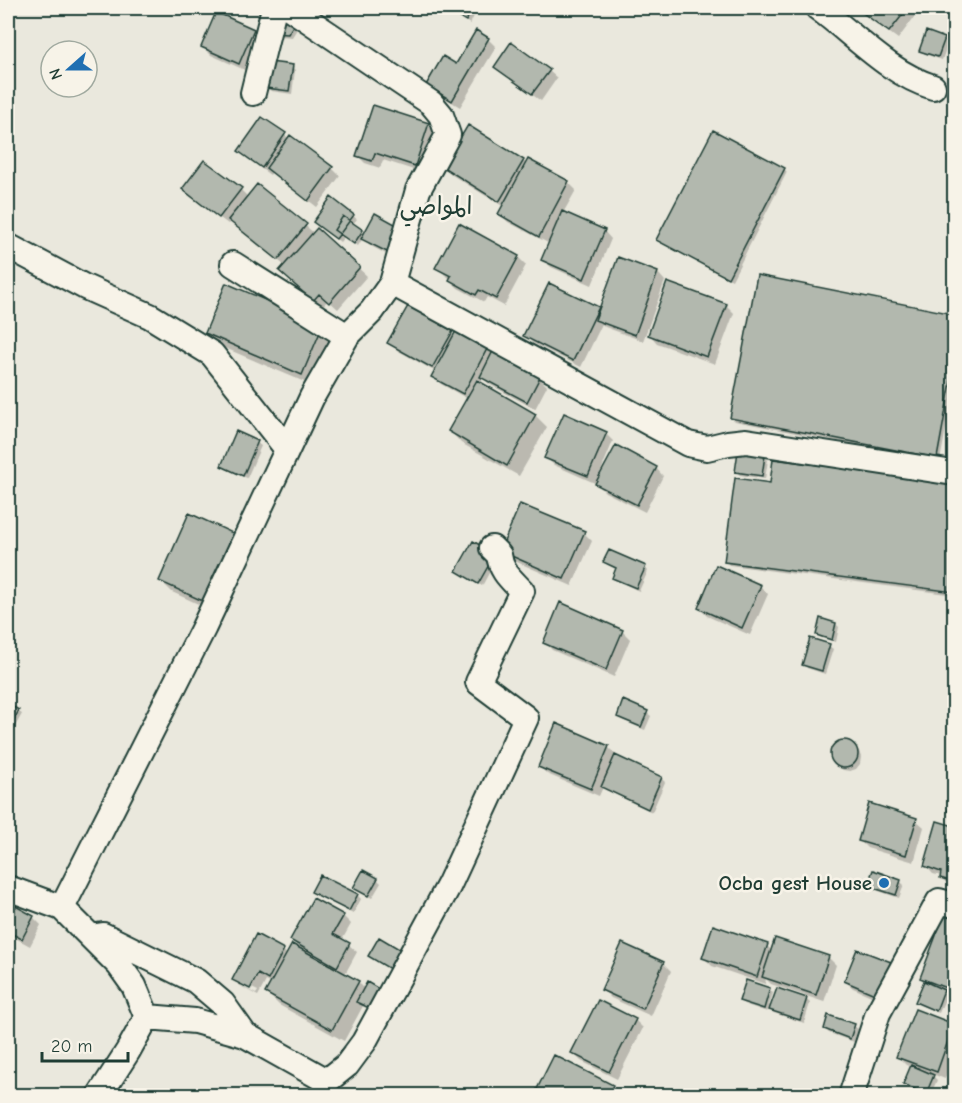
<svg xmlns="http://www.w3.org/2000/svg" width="962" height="1103" font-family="'Comic Neue','Playpen Sans Arabic',sans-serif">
	<rect width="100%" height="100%" fill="#eae8dd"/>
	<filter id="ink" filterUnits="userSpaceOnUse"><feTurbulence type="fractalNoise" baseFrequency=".0167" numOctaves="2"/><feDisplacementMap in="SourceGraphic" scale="12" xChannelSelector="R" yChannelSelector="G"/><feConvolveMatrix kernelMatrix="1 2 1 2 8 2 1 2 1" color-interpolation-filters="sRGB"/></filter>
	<g filter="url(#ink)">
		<path fill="#0003" fill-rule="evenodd" d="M445,8H478L470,24Z
			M856,8H921L898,39Z
			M217,14L254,30L261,38L247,71L211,55L203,47Z
			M293,25L297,29L292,37L279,36L275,33Z
			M488,39L496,47L460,107L435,92L427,84L457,67Z
			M944,39L948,43L942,60L925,54L921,51Z
			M292,67L295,70L292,94L271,91L267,87Z
			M496,67L549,71L557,78L541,101L503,74Z
			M374,107L428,125L436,133L423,173L383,160L380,168L365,163L358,156Z
			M285,135L289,139L291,137L332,168L340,176L317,207L272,172L270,175L248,159L240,151Z
			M523,161L527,164L568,182L576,190L563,213L604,231L611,239L592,285L551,267L543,259L550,244L508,222L500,214L504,207L452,175L444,167Z
			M784,169L787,172L732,280L661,243L658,240Z
			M257,186L314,233L317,230L367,276L338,309L328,300L321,308L289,279L285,266L231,220L228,224L191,196L183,189L241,190L248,197Z
			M332,200L357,219L353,224L399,261L371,246L363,238L358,246L344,237L340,242L319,225Z
			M518,257L526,265L504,306L487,297L484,302L458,288L450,280L451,279L445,275L437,267Z
			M658,273L665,281L643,341L605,327L602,324L581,367L533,343L525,336L598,309L600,311Z
			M758,277L954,316V385L940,461L735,421L731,417Z
			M227,285L334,338L314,386L218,345L207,333Z
			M726,305L734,313L715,364L657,343L650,335Z
			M452,333L455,336L487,349L493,355L539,378L547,386L535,409L489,384L483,378L480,383L535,415L547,427L519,476L461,443L450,431L468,399L441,384L433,377L436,372L397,350L389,342Z
			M606,434L613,441L600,473L602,474L656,468L663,476L645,512L605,492L597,484L554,465L546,458Z
			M257,443L261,446L247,478L226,469L223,465Z
			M764,457L768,460L765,479L740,475L737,472Z
			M774,461L954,485V595L729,565L726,561L771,484Z
			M190,515L218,613L172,592L161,581Z
			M584,533L592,541L572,586L510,559L502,551Z
			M497,558L482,586L458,571Z
			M605,562L645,567L648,571L639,591L618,581L614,578L618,570L608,565Z
			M760,586L768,594L750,635L707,616L699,608Z
			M836,624L839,627L836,642L821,638L817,635Z
			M622,631L630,639L614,677L552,650L545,642Z
			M829,646L833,649L825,674L807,668L804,664Z
			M624,702L647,713L651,716L645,730L622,720L618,716Z
			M9,706L22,714L8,739V708Z
			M843,742L849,743L855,747L859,751L861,757L860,764L856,769L850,771L843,770L834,762L832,756L833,749L837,744Z
			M608,747L616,755L615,757L662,779L665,782L652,812L606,790L603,787L599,796L547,774L540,767Z
			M916,820L924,827L914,862L867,848L859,840Z
			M938,823L954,827V887L949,885L941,878L942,876L933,874L926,866Z
			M377,879L381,883L372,898L359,891L355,888Z
			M900,881L904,885L899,898L873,889L869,885Z
			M313,892L357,895L361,899L353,914L317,895Z
			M8,904L33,917L41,925L30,946L8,934Z
			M954,914V995L948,992L939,1013L920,1005L917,1001L925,981L921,978Z
			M343,916L351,924L342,940L349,945L357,952L345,974L358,982L365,989L368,984L379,990L373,1011L363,1006L344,1041L279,1005L267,993L272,984L266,981L258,996L242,987L234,980L283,950L287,955L302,950L291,940ZM241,983L258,991L256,994L241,986Z
			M767,946L772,951L828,957L836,965L824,1002L771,984L766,979L765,984L712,966L704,958Z
			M8,956L11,964V971L8,978Z
			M663,963L671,971L651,1016L611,998L603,990Z
			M890,964L898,972L885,1002L853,988L845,981Z
			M747,982L770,990L773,993L769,1005L772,1006L778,990L807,1000L810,1003L804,1023L774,1013L769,1008L767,1012L744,1004L740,1001Z
			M916,1011L954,1026V1052L945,1079L930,1073L937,1080L930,1096L908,1087L905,1084L912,1067L906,1065L898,1057Z
			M635,1020L643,1028L617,1079L581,1061L573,1053Z
			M854,1026L858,1029L854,1042L829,1033L825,1029Z
			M555,1057L613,1086L620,1094V1096H539Z"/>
		<path fill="#b2b8ae" stroke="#1f3d34" stroke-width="1.5" d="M443,8H473L466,21Z
			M856,8H908L889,32Z
			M216,12L254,29L239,64L201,47Z
			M279,14L294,24L288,34L273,33Z
			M476,30L489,38L452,101L426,85L443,56L456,64Z
			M926,31L945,38L938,57L919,51Z
			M511,42L550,70L532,94L494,67Z
			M270,62L293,65L289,91L266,88Z
			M373,105L429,123L415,166L375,153L372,161L356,156Z
			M262,117L286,133L262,168L238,151Z
			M468,125L524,160L499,202L443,167Z
			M713,130L785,168L728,278L656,240Z
			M290,135L333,167L308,201L266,168Z
			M528,159L569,181L539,237L498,214Z
			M204,160L242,188L219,218L182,189Z
			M257,184L307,224L278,260L228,220Z
			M331,197L354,215L336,239L313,222Z
			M562,211L605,230L584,279L541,260Z
			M375,213L404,229L391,254L361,239Z
			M343,216L363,230L354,244L334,230Z
			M459,223L519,256L496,299L479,290L476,295L449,280L451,276L435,268Z
			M317,228L360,267L329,303L319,294L313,301L279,271Z
			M618,257L658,272L635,335L595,320Z
			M757,275L954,314V365L937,458L730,418Z
			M667,282L727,304L707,357L648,335Z
			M226,283L323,325L302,375L205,333Z
			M549,283L599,307L573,361L523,336Z
			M408,306L453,331L432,368L387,343Z
			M456,331L488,347L463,394L431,377Z
			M493,351L540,377L527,402L480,377Z
			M477,380L536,414L507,466L448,431Z
			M564,413L607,432L588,476L544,458Z
			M236,431L258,441L243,476L221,466Z
			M616,445L657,467L637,505L595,484Z
			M738,451L765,455L762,476L735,472Z
			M773,459L954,483V592L724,562L735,478L770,483Z
			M520,504L585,531L564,579L500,551Z
			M189,513L237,535L207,603L159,581Z
			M473,541L495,554L478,584L456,571Z
			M609,550L646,566L636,588L612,578L616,568L603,562Z
			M716,565L761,585L742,628L698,608Z
			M560,602L623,630L606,670L543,643Z
			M820,618L836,623L832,640L816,635Z
			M810,638L830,644L822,671L802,665Z
			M623,700L648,711L641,727L617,717Z
			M8,704L19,710L8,731Z
			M556,723L609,746L591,789L538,767Z
			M830 754a14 14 0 1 1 28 0a14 14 0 1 1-28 0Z
			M615,755L662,777L648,809L601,787Z
			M954,780V812L948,811Z
			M869,803L917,818L906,855L858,841Z
			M937,821L954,826V882L940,878L941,872L924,866Z
			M363,870L378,878L368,896L353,888Z
			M873,870L901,880L896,895L867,886Z
			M320,875L358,894L349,911L311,892Z
			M313,898L344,915L333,934L350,943L337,967L290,940Z
			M8,902L34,916L22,939L8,932Z
			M946,909L954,913V991L920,978Z
			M713,925L768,944L757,977L702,958Z
			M256,934L284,949L268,980L258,974L250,989L232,980Z
			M379,937L401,950L390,969L368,956Z
			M775,938L829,956L816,995L762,977Z
			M622,943L664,962L643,1009L601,990Z
			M292,944L359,981L332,1030L265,993Z
			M857,949L891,962L877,995L844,981Z
			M746,980L770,988L764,1009L739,1001Z
			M924,981L944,990L936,1011L915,1002Z
			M367,982L379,989L369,1008L356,1002Z
			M777,988L807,998L800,1020L769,1010Z
			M598,1000L636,1019L609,1072L571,1053Z
			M915,1009L954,1024L937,1072L896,1057Z
			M828,1015L855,1024L850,1039L824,1029Z
			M554,1055L613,1085L608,1096H540L535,1093Z
			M911,1065L934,1075L926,1094L903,1084Z"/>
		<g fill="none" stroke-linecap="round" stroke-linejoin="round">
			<g stroke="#1f3d34" stroke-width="28">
				<path id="street" d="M818,8C855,35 888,73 933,87
					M253,93L274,8
					M8,246L85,287L150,316L212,354L287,449
					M233,264L347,336
					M392,283L688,444L707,448L728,443L746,441L954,473
					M8,888L62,908L204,627L312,397L347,336L372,311L392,283L418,190L448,135L441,115L431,103L290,8
					M62,908L119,965L134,986L147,1017
					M91,937L103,935L196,981L223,1004L245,1035
					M99,1096L128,1051L147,1017L195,1021L245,1035L327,1081L347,1065L364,1042L449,885L526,718L478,682L522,591C511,579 501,572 499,555L492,548
					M851,1096L878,1013L939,901L954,905"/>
			</g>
			<use href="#street" stroke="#f7f3e8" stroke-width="24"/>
		</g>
	</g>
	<circle fill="#1f6fb2" stroke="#f7f3e8" stroke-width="2" cx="884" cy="883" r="6"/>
	<g text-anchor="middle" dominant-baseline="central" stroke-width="5" stroke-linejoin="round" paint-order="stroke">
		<g font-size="21" font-weight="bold" fill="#1f3d34" stroke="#f7f3e8" text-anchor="end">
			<text x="872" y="883">Ocba gest House</text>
		</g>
		<g font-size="24" fill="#1f3d34" stroke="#f7f3e8">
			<text x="436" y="206">المواصي</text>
		</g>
	</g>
	<rect width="962" height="1103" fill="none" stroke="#f7f3e8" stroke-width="30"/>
	<rect x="15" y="15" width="932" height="1073" fill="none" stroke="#1f3d34" stroke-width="2" filter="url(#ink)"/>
	<g transform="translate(69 69) rotate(249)"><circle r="28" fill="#f7f3e8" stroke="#a1aaa0" stroke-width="1.5"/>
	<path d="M0-4.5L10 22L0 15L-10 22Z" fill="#1f6fb2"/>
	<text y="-9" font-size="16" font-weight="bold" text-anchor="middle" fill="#1f3d34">N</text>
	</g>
	<path d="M42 1052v9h86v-9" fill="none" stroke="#1f3d34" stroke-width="3"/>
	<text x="51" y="1052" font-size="18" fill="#1f3d34" stroke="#f7f3e8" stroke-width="4.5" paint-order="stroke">20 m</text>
</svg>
